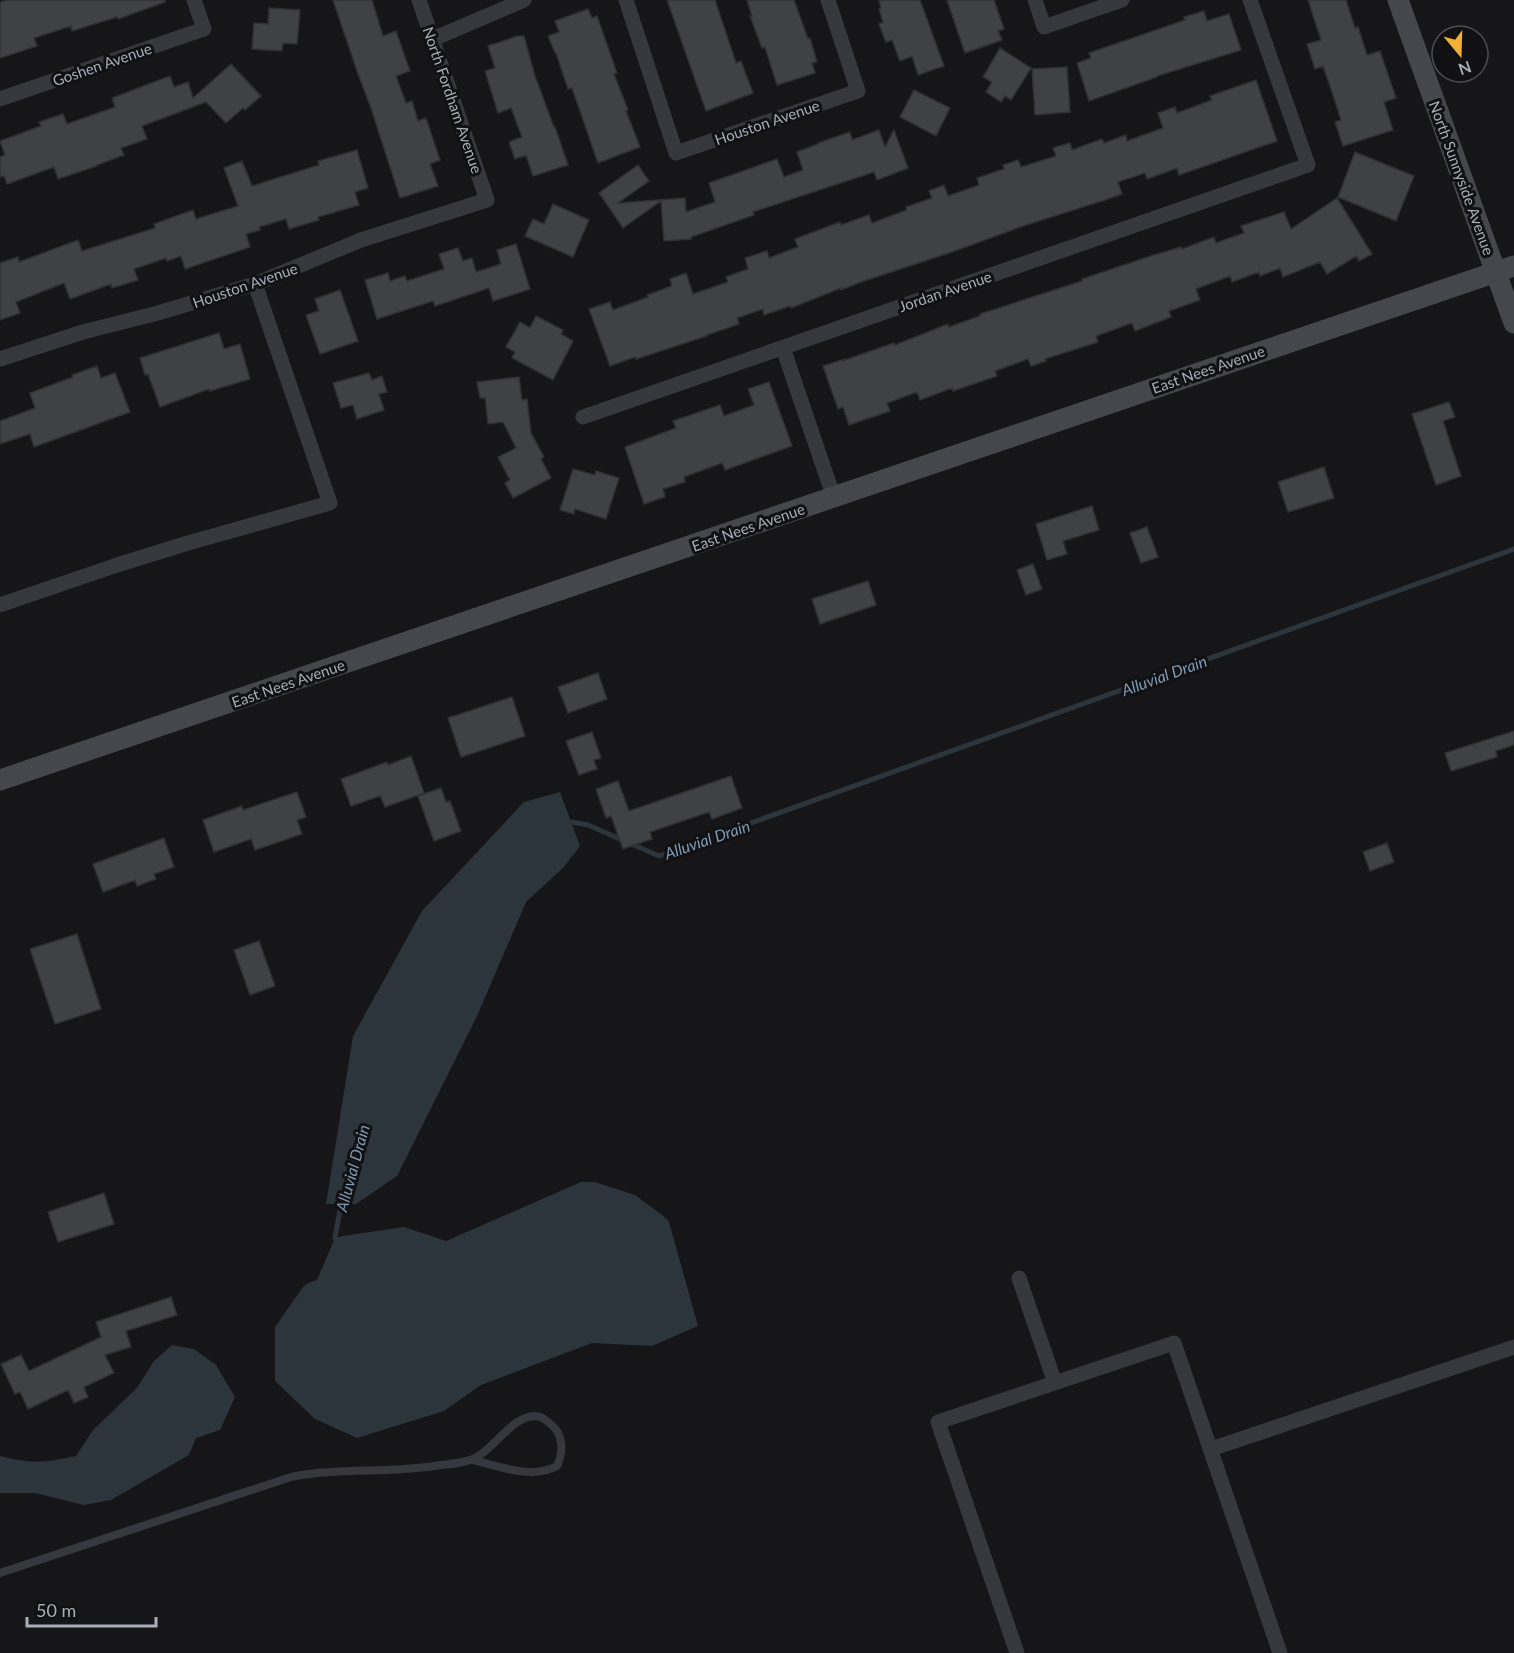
<svg xmlns="http://www.w3.org/2000/svg" width="1514" height="1653" font-family="Lato,sans-serif">
	<rect width="100%" height="100%" fill="#161618"/>
	<path fill="#2c353c" d="M560,792L580,846L564,867L526,902L477,1016L397,1176L356,1204H326L353,1036L422,911L524,802Z
		M581,1182H595L635,1195L666,1218L669,1222L698,1326L652,1346L592,1343L481,1385L444,1411L357,1438L315,1419L275,1381V1327L303,1287L308,1283L317,1280L335,1238L343,1236L404,1227L446,1241Z
		M172,1345L194,1349L216,1365L235,1397L220,1430L196,1438L189,1455L111,1500L84,1505L35,1493H0V1456C31,1464 44,1463 76,1456L93,1430L137,1388L154,1361Z"/>
	<g fill="none" stroke-linecap="round" stroke-linejoin="round">
		<path stroke="#2c353c" stroke-width="5" d="M565,825L572,822L588,825L659,856L1514,549
			M339,1242L335,1238L342,1199"/>
	</g>
	<path fill="#404145" stroke="#303034" stroke-width="1.5" d="M7,0H165V2L118,19L117,17L72,31L71,26L34,38L37,46L0,58V2Z
		M333,0H372L383,36L396,31L410,71L396,76L406,103L412,101L418,121L426,118L440,160L430,164L438,186L400,198L371,108L358,74Z
		M667,0H715L736,63L741,61L753,93L706,111Z
		M747,0H794L808,39L810,38L817,62L812,63L815,73L777,85L765,47L762,48L750,16H752Z
		M879,0H920L944,66L918,75L912,56L900,61L892,40L886,42L879,24L883,22L879,9L881,8Z
		M947,0H994L1004,29L998,31L1002,40L965,53Z
		M1308,0H1346L1355,28L1358,27L1367,55L1380,51L1396,98L1384,102L1393,130L1343,146L1335,122L1341,120L1331,89L1323,66L1315,69L1307,44L1321,40Z
		M269,8L300,10L297,44L283,43L282,51L252,49L254,23L268,24Z
		M588,9L592,18L597,16L617,73L614,74L628,110L626,111L640,147L598,163L572,88L568,89L556,53H555L548,36L559,32L555,21Z
		M1204,11L1207,21L1229,14L1241,50L1157,76V77L1089,101L1077,63L1091,58L1089,53L1185,20L1184,17Z
		M518,36H524L535,76L554,127H555L568,165L533,176L526,155L515,159L509,142L522,137L511,108L498,113L485,71L495,68L488,46Z
		M1000,48L1031,68L1011,100L1005,96L1001,102L986,92L992,82L983,77Z
		M231,64L261,96L245,110L243,108L226,123L206,102L142,126L147,139L121,148L124,155L97,165V166L58,179L54,167L7,184L4,176L0,177V157L5,155L0,141L41,126L39,122L63,114L67,124L115,107L112,98L170,76L174,87L188,82L193,98Z
		M1067,67L1070,112L1035,115L1032,69Z
		M1256,80L1277,141L1179,175L1177,168L1147,179L1145,173L1118,182L1122,194L1105,200L1023,226L952,252L861,282L841,290V288L791,308L790,306L764,315L763,309L737,318L739,324L707,335V336L636,359L635,357L610,366L589,309L610,302L613,310L648,297L647,295L672,286L670,279L686,273L693,294L728,282L726,277L748,269L745,258L767,251L769,258L798,247L795,239L840,222L841,225L869,215L872,223L907,210L906,207L932,198L929,191L944,185L948,196L979,185L977,178L1004,169L1003,165L1018,160L1021,167L1056,156L1053,148L1070,143L1072,150L1102,139L1104,143L1126,135L1127,141L1163,128L1158,113L1175,107L1177,113L1212,100L1210,96Z
		M914,90L950,108L936,136L900,117Z
		M879,130L885,147L894,130L908,168L877,180L874,172L795,198L753,212L754,215L691,237V239L664,241L661,201L623,228L599,193L638,165L649,181L618,203L685,198L686,212L715,202L709,183L777,159L784,177L803,170L797,152L818,144V143L850,132L852,140Z
		M357,150L368,188L355,192L359,205L318,217L319,220L289,229L286,219L259,227L260,230L246,234L250,247L185,269L181,256L167,261L166,258L134,269L138,280L112,288L111,284L70,299L64,283L16,302L20,313L0,320V263L18,257L19,262L78,240L82,251L155,228L154,224L193,210L196,219L238,206L224,168L242,161L252,186L319,165L318,161Z
		M1355,152L1414,176L1396,221L1338,197Z
		M1337,198L1372,254L1359,261L1356,256L1327,274L1320,262L1283,277L1280,268L1260,276L1259,272L1232,282L1230,276L1196,289L1200,300L1169,311L1171,317L1135,331L1132,323L1096,336L1098,342L1045,359L1046,361L1031,366L1028,359L995,371L997,376L953,391L952,388L920,400L917,392L887,403L890,411L849,425L843,407L838,409L823,366L845,359V360L894,343L895,345L948,324L949,327L980,316V314L1082,281V279L1151,256L1181,247L1182,249L1214,237L1216,243L1244,233L1241,226L1284,212L1291,229Z
		M553,204L589,220L573,257L525,236L533,219L544,224Z
		M516,244L530,289L493,301L489,288L435,306L433,301L377,319L365,280L388,273L390,281L405,276L407,281L444,269L439,254L458,248L463,261L472,258L476,272L501,264L497,250Z
		M340,290L358,341L320,354L306,315L319,311L315,299Z
		M536,316L563,330L561,334L573,341L553,380L512,358L515,352L506,347L520,322L530,328Z
		M219,333L224,349L240,344L250,379L210,391L209,389L160,407L148,374L145,375L140,358Z
		M97,366L101,378L115,373L130,412L34,447L30,434L0,444V421L35,408L30,393L73,377L72,375Z
		M369,373L372,380L382,376L387,392L379,394L384,410L357,419L353,405L341,408L333,383Z
		M519,377L522,400L527,399L531,433L544,457L541,459L551,478L513,498L505,483L510,480L498,457L516,448L503,422L488,424L485,398H480L477,382Z
		M769,382L792,446L725,470L722,463L684,477L685,482L663,489L665,497L644,504L625,447L676,428L673,421L720,405L724,416L754,405L748,389Z
		M1449,402L1455,417L1443,421L1461,476L1436,485L1412,414Z
		M1324,467L1334,498L1288,512L1278,482Z
		M573,469L595,475L596,471L619,478L606,519L575,509L574,514L560,510Z
		M1092,506L1099,530L1063,541L1067,554L1047,560L1036,524Z
		M1147,527L1158,557L1141,563L1130,533Z
		M1033,564L1042,589L1026,595L1017,570Z
		M868,581L876,605L820,624L812,599Z
		M598,673L607,699L568,713L558,687Z
		M512,697L525,736L461,757L448,718Z
		M1514,731V745L1496,751L1497,757L1451,771L1445,753Z
		M592,732L601,758L594,760L597,769L579,775L566,741Z
		M411,756L424,793L385,807L380,796L351,806L341,779L387,762L388,765Z
		M731,776L742,808L712,819L709,812L650,832L652,839L623,849L611,816L606,818L596,789L618,781L629,811Z
		M441,788L446,802L450,801L461,831L434,841L418,796Z
		M297,792L306,817L297,820L302,834L255,850L251,839L214,852L203,820L242,806L243,810Z
		M164,838L174,867L154,874L156,879L137,886L135,880L103,892L93,864Z
		M1387,843L1394,862L1370,871L1363,852Z
		M77,934L101,1009L55,1024L30,949Z
		M259,941L275,986L250,995L234,950Z
		M104,1193L114,1224L58,1242L48,1212Z
		M171,1297L177,1315L126,1331L131,1347L105,1355L114,1373L84,1387L88,1397L74,1403L68,1390L28,1409L20,1392L15,1394L1,1364L21,1355L29,1371L101,1337L96,1322Z"/>
	<g fill="none" stroke-linecap="round" stroke-linejoin="round">
		<path stroke="#37383d" stroke-width="8" d="M0,1573L291,1477C341,1467 391,1474 441,1465C451,1464 464,1463 473,1459C493,1451 512,1415 536,1416C540,1416 546,1420 548,1422C564,1433 564,1451 557,1466C532,1480 499,1466 473,1460"/>
		<path stroke="#37383d" stroke-width="15" d="M626,0L676,153L858,91L828,0
			M1035,0L1044,27L1122,0
			M433,39L524,0
			M0,99L204,29L194,0
			M783,348L834,498
			M0,359L83,332L158,313L255,284L361,240L487,200L419,0
			M583,417L1308,165L1250,0
			M0,605L117,565L188,543L330,503L255,284
			M1019,1278L1055,1383
			M1211,1449L1514,1347
			M1017,1653L938,1422L1174,1343L1280,1653"/>
		<path stroke="#45474d" stroke-width="21" d="M1398,0L1514,323
			M0,780L1514,266"/>
	</g>
	<g text-anchor="middle" dominant-baseline="central" stroke-width="6" stroke-linejoin="round" paint-order="stroke">
		<g font-size="15" fill="#a8adb8" stroke="#111113">
			<text transform="translate(102 64) rotate(-19)">Goshen Avenue</text>
			<text transform="translate(453 100) rotate(71)">North Fordham Avenue</text>
			<text transform="translate(767 122) rotate(-19)">Houston Avenue</text>
			<text transform="translate(1462 178) rotate(70)">North Sunnyside Avenue</text>
			<text transform="translate(245 285) rotate(-19)">Houston Avenue</text>
			<text transform="translate(945 291) rotate(-19)">Jordan Avenue</text>
			<text transform="translate(1208 369) rotate(-19)">East Nees Avenue</text>
			<text transform="translate(748 527) rotate(-19)">East Nees Avenue</text>
			<text transform="translate(288 683) rotate(-19)">East Nees Avenue</text>
		</g>
		<g font-size="16" font-style="italic" fill="#7f9bb3" stroke="#111113">
			<text transform="translate(1164 675) rotate(-20)">Alluvial Drain</text>
			<text transform="translate(707 839) rotate(-19)">Alluvial Drain</text>
			<text transform="translate(352 1168) rotate(-75)">Alluvial Drain</text>
		</g>
	</g>
	<g transform="translate(1460 54) rotate(161)"><circle r="28" fill="#111113" stroke="#4d4f55" stroke-width="1.5"/>
	<path d="M0-4.5L10 22L0 15L-10 22Z" fill="#f2b134"/>
	<text y="-9" font-size="16" font-weight="bold" text-anchor="middle" fill="#a8adb8">N</text>
	</g>
	<path d="M27 1617v9h129v-9" fill="none" stroke="#a8adb8" stroke-width="3"/>
	<text x="36" y="1617" font-size="18" fill="#a8adb8" stroke="#111113" stroke-width="4.5" paint-order="stroke">50 m</text>
</svg>
